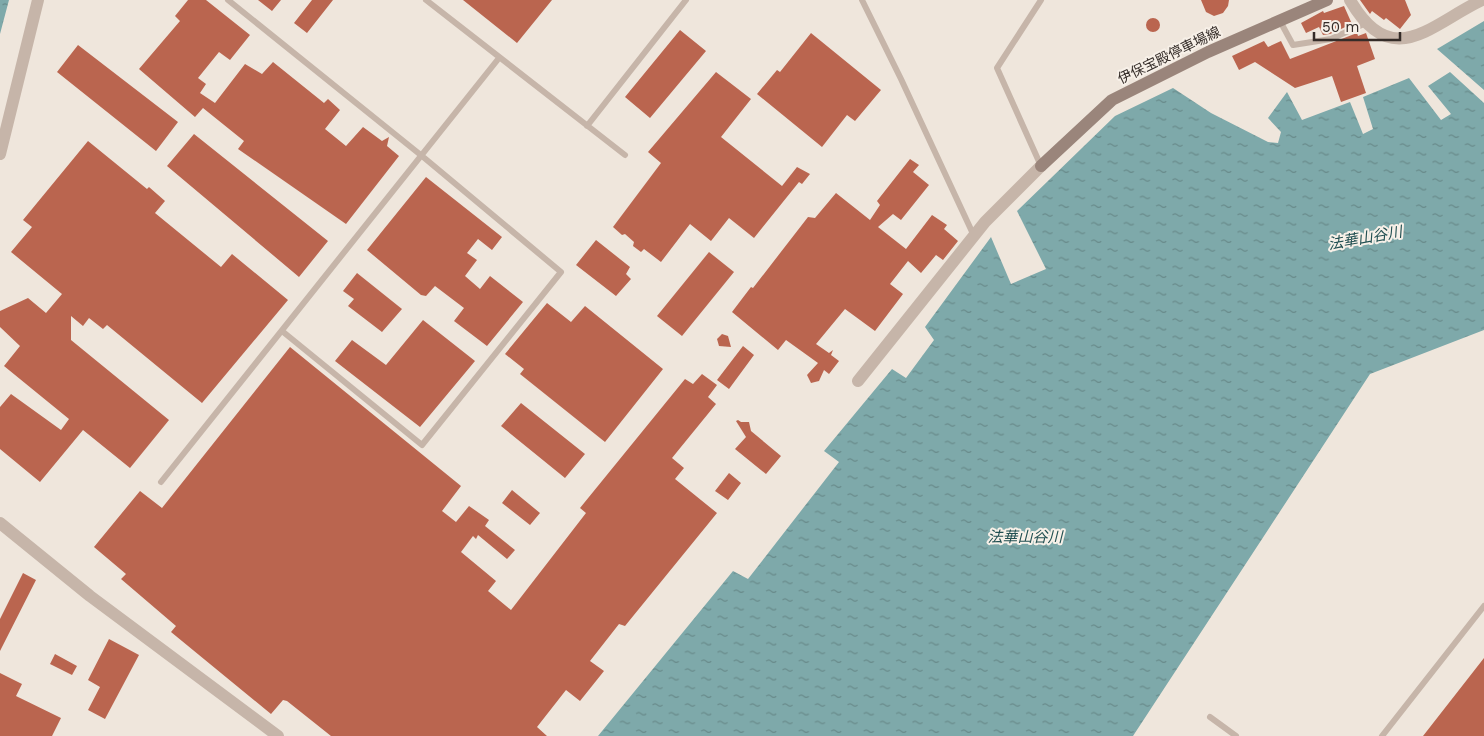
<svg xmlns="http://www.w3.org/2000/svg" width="1484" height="736" font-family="'Work Sans','Noto Sans JP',sans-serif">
	<defs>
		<pattern id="water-ripples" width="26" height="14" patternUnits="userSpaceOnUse" patternTransform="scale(1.25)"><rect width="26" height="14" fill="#7ea9aa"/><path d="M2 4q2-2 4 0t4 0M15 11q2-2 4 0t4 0" fill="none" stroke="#688a8a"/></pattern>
	</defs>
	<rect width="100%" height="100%" fill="#efe6dc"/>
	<path fill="url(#water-ripples)" d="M0,0H9L0,34Z
		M1484,21V90L1437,49Z
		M1450,72L1484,103V330L1370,374L1133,736H598L733,571L748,579L839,462L824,451L892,369L906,378L934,340L925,327L991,237L1011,284L1046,269L1017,211L1115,116L1173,88L1211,113L1268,142L1278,143L1281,132L1268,118L1287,92L1302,120L1350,102L1363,134L1373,129L1363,97L1409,78L1441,120L1451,114L1428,86Z"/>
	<path fill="#ba654f" d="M188,0H206L250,35L230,60L219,52L198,78L206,84L200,93L215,103L245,64L262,74L273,62L324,103L328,99L340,110L325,129L346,146L363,127L382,141L389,137L387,146L399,156L346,224L238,149L244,141L203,108L195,117L139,69L180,21L175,16Z
		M258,0H281L272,11Z
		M312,0H333L307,33L294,23Z
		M463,0H552L517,43Z
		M1201,0H1229L1228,6L1223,13L1214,16L1206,12Z
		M1360,0H1405L1411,15L1400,29L1386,18L1384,20L1372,11L1370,14Z
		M1344,6L1352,24L1330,34L1323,35L1319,27L1306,33L1301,23L1323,11L1324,13Z
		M1146 25a7 7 0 1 1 14 0a7 7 0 1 1-14 0Z
		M680,30L706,51L650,118L625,97Z
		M811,33L881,90L855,121L847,115L822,147L757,94L777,70L780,72Z
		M1357,33L1358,36L1366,33L1375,59L1357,66L1366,93L1341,102L1332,76L1295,88L1255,62L1239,70L1232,56L1264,41L1268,47L1281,41L1290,59Z
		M78,45L178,122L156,151L57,72Z
		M716,72L751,99L721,137L782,186L797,167L810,174L802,184L799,182L754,238L729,218L711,241L690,224L661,262L644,249L641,252L633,246L634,242L625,234L622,235L613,227L661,163L648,152Z
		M194,134L328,241L299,277L167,166Z
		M88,141L147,189L149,187L165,201L155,213L221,267L232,254L288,300L202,403L107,325L103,329L89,318L83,326L71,316V340L169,420L130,468L83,430L40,482L0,449V407L11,394L61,430L69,419L4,366L20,346L0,327V311L28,298L46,313L62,294L11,252L32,227L23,220Z
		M910,159L919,165L913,172L929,185L901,220L893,214L878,227L906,249L932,215L947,225L944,229L958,241L943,260L936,255L921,273L908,261L890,284L903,294L875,331L845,309L816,344L829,353L833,350L831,355L839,361L829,374L824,370L819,381L811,383L807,375L818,363L786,340L778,350L732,312L751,287L753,288L808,217L815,218L836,193L870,220L880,205L877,201Z
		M426,177L502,237L492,250L478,239L467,253L477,260L465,276L480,289L490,276L523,302L487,346L454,321L464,308L435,286L426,296L421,295L367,250Z
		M596,240L630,267L626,274L631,279L616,296L576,265Z
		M709,252L734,272L682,336L657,316Z
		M357,273L402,309L382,332L348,306L354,299L343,291Z
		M547,303L571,322L585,306L663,369L605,442L520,374L524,369L505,354Z
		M423,320L475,361L420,427L335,361L352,340L386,365Z
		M722,334L728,336L731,347L719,346L717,339Z
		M743,346L754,355L729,389L717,380Z
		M290,347L461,486L442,511L456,522L469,506L489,520L485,526L515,550L507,559L478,535L476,539L473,536L461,552L496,581L488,591L511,610L586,513L580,508L685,379L693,384L702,374L717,385L708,397L716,404L672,458L684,468L675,479L717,513L625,626L619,624L590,661L604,671L580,701L566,690L537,727L547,736H331L287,701L283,700L271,714L171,632L176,626L121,579L126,574L94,547L140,491L162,508Z
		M521,403L585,454L565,478L501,426Z
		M738,420L741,422H749L751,431L781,456L766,474L735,449L746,437L736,421Z
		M729,473L741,483L728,500L715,491Z
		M512,490L540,513L530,525L502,503Z
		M23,573L36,580L0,651V619Z
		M109,639L139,655L105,719L88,710L100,687L88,680Z
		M55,654L77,666L72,675L50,664Z
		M1484,658V736H1423Z
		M0,673L22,684L16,696L61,718L52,736H0Z"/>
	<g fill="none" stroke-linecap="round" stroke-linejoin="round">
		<path stroke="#c6b5a9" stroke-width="6" d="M228,0L422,156L561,272L422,445L282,331
			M426,0L625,155
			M862,0L901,79L974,236
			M1041,0L997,68L1041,166
			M1280,21L1293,45L1331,39L1366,23
			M587,126L686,0
			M161,482L499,58
			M1210,717L1236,736
			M1382,736L1484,606"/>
		<path stroke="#c6b5a9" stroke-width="12" d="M1350,0C1392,73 1431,24 1482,0
			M0,154L38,0
			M858,381L985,222L1041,166
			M0,523L90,596L278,736"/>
		<path stroke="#9a857b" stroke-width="12" d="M1041,166L1112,100L1208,52L1327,0"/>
	</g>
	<g text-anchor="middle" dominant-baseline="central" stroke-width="4" stroke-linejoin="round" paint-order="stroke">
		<g font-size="14" fill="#342c28" stroke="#f7f0e8">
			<text transform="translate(1169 55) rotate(-26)">伊保宝殿停車場線</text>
		</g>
		<g font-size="15" font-style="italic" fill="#225052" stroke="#f7f0e8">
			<text transform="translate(1365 238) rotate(-10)">法華山谷川</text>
			<text x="1025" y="537">法華山谷川</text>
		</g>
	</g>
	<path d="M1314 32v8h86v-8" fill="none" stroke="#342c28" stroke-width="2.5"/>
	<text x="1322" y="32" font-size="15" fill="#342c28" stroke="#f7f0e8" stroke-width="4" paint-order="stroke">50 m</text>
</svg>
